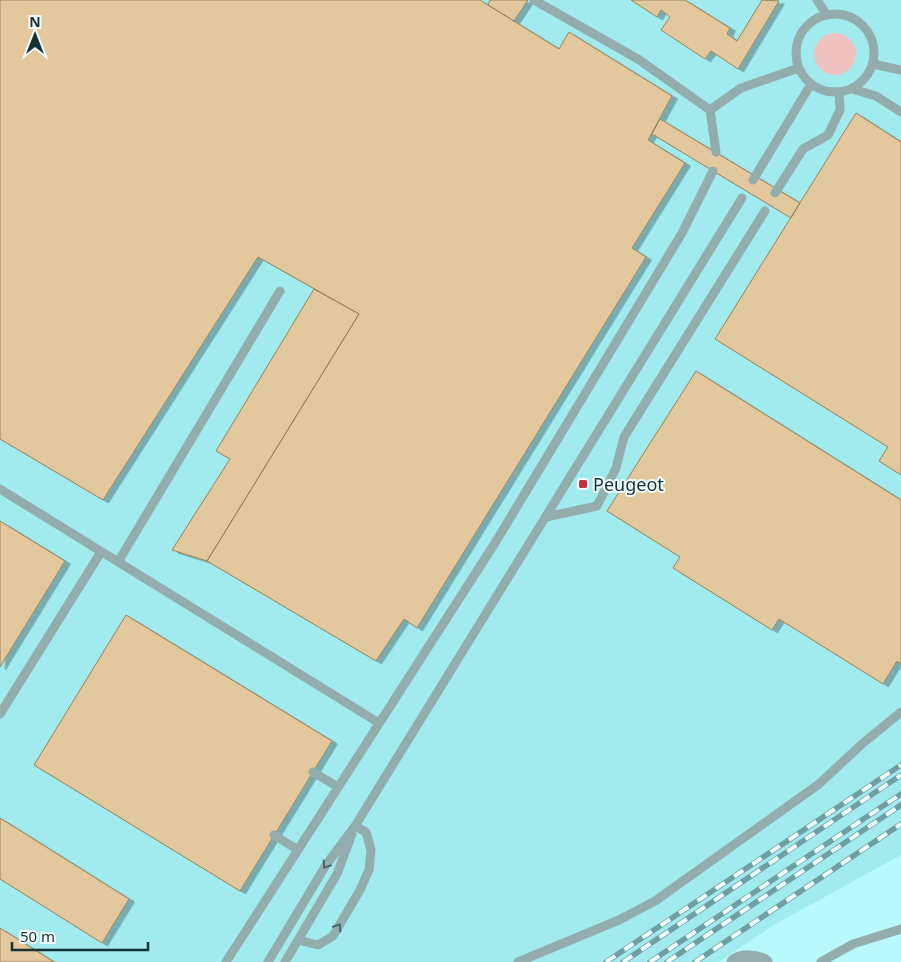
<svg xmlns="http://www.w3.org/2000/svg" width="901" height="962" font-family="'Noto Sans',sans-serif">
	<defs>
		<filter id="shadow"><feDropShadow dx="5.5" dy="3" stdDeviation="0" flood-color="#0004"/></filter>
	</defs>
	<rect width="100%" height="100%" fill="#b8f9fd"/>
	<path fill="#a1ebef" d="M0,0H901V855L772,926L719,962H0Z"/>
	<path fill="#efc1bf" d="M814 54a21 21 0 1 1 42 0a21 21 0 1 1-42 0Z"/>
	<path fill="#e2c89c" stroke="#9a8259" filter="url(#shadow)" d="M0,0H480L559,49L569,32L672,96L648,140L685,163L632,248L646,257L417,628L404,619L376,661L207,561L359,314L258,257L103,500L0,439Z
		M490,0H528L514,21L488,5Z
		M631,0H685L730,28L727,34L737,41L762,0L779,1L738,69L711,51L705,59L661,30L670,17L661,10L657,17Z
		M856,113L901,142V475L879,461L888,447L715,339Z
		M660,119L800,203L791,218L652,134Z
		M314,289L359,314L207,561L172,550L230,459L216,451Z
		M696,371L901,500V664L897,661L883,684L779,619L772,630L673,568L680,557L607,511Z
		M0,521L65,561L0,667Z
		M126,615L332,741L240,891L34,765Z
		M0,818L129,899L102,943L0,879Z
		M0,928L54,962H0Z"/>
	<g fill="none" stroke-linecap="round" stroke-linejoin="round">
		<path stroke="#93adae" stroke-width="9" d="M534,0L638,59L710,110L741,88L799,68
			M817,0L827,15
			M796 53a39 39 0 1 1 78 0a39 39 0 1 1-78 0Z
			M873,64L901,70
			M852,89L876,96L901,112
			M710,110L716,152
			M753,180L811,84
			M775,193L803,149L828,135L840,110L839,92
			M0,489L379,723
			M546,517L597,506L616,468L624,437L765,211
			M118,562L280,291
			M0,714L101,552
			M313,772L338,787
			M274,835L298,850
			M298,940L318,945L333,936L360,890L369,870L371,850L366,832L355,826
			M226,962L495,543L682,233L713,171
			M268,962L326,865L355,826L742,198
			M285,962L337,874L352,834
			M518,962L619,920L655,901L819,784L862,744L901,712
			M821,962L853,944L901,929"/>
		<path stroke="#93adae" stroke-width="15" d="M734,962C742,956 756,957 765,962"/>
		<g stroke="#6f9fa2" stroke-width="5.5">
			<path id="rail" d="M606,962L901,765
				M623,962L901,775
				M650,962L901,794
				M667,962L901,805
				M695,962L901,824"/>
		</g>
		<use href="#rail" stroke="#effbfc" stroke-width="4" stroke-dasharray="11" stroke-linecap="butt"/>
	</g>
	<defs><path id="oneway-chevron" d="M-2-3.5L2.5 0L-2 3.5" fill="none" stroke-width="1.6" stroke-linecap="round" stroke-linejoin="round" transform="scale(1.25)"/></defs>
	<g stroke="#496365">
		<use href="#oneway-chevron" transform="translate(326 865) rotate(124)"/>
		<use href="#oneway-chevron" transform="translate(338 927) rotate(-58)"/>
	</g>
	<rect fill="#c2313f" stroke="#effbfc" stroke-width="2" x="578" y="479" width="10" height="10" rx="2.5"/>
	<g text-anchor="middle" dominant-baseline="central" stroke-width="4" stroke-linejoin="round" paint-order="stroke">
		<g font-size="18" fill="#183234" stroke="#effbfc" text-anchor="start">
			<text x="593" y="484">Peugeot</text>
		</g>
	</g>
	<g transform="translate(35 35)" stroke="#effbfc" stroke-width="4" paint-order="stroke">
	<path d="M0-4L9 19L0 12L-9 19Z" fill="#183234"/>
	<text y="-8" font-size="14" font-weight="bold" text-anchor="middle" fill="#183234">N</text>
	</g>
	<path d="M12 942v8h136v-8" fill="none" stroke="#183234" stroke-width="2.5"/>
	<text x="20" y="942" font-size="15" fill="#183234" stroke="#effbfc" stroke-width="4" paint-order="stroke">50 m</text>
</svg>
